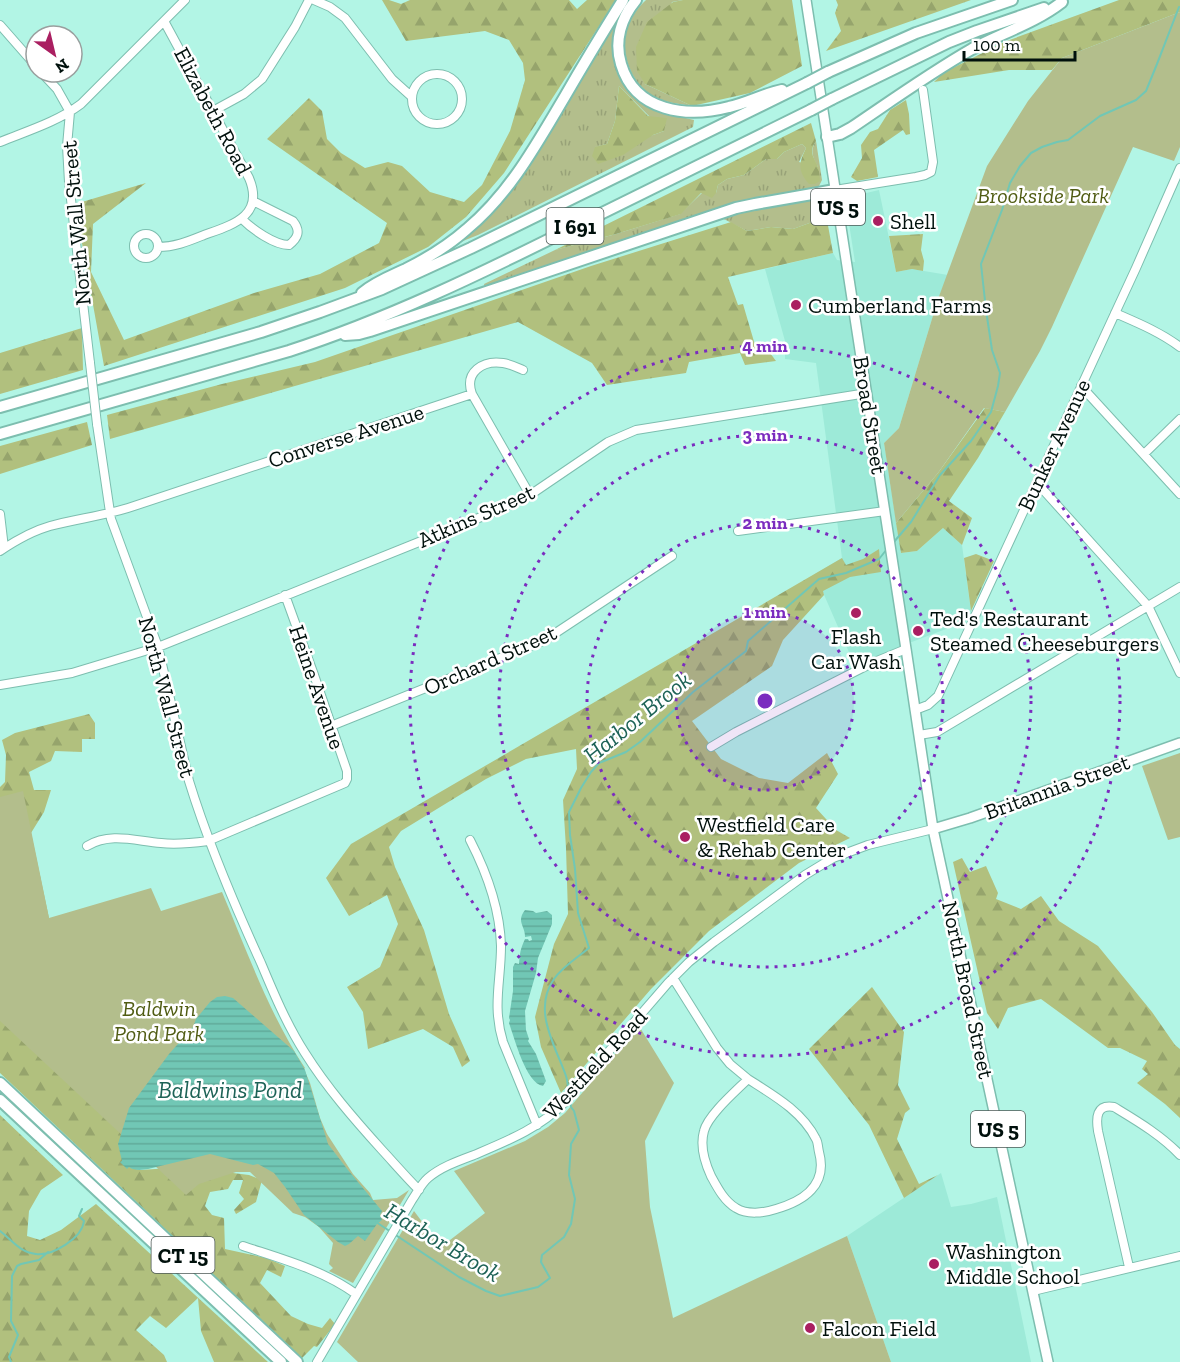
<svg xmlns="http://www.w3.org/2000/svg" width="1180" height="1362" font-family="'Zilla Slab',serif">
	<defs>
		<pattern id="grass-tufts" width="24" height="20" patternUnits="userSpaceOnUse" patternTransform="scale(1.5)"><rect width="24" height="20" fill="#b3be8c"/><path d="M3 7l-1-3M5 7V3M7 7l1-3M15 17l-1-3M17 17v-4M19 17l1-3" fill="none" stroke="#98a278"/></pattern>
		<pattern id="forest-firs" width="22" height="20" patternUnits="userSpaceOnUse" patternTransform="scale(1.5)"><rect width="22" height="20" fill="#b1c07e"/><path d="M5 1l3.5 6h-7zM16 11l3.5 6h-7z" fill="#96a46c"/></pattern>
		<pattern id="water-rules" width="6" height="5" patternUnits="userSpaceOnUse" patternTransform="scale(1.5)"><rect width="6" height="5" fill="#71c7b5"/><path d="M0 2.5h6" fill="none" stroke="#60aa9a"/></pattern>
	</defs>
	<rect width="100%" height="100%" fill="#b2f5e5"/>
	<path fill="#9dead8" d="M879,190L896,272L912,269L948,275L938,299L899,428L884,443L901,553L917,551L943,528L962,545L971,611L967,621L896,648L855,666L815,574L842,558L816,363L785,359V341L765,269L833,253L837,260L855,262L845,198Z
		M941,1173L951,1207L971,1204L997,1197L1031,1362H891L847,1236Z"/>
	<path fill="url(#grass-tufts)" fill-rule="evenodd" d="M646,0H683L672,2L645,84L692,106C679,104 667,103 655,97C633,86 620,55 626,32C629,20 637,8 646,0Z
		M611,27L617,28L613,42L641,99L660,112L694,120L693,127L478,235L458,243L508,195L554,124ZM619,86L664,131L653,135L594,147L607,144L615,121Z
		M816,141L822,180L819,186L816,188L726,205L485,288L484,284L555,250L616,234L680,214L702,193H716L718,185L727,179L744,175L766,159H777L784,152L802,144L806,148L799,162L818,167C812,157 810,150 816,141Z
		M813,198C824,202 828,209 828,220L815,221L793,229L771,227L747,231L720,217L763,206Z"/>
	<path fill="url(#forest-firs)" d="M382,0H389L401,4L410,0H569L577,9L587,0H616L504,173L466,217L428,247L345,288L104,366L75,204L146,183L93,224L91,272L124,340L254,293L320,274L379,243L387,223L267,139L309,98L322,111L327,139L341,153L365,168L388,162L402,166L430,192L464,202L482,185L510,131L525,80L523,63L509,40L485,31L406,41Z
		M683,0H792L802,66L750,93L692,106L645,84L637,71L636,47L647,22L673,2Z
		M836,0H971L826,51L841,31L835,13L838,5Z
		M1119,0H1180V12L1062,58L1052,70H1009L934,82L943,73L1004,42Z
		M619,86L648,116L667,118L664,131L653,135L623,155L598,164L592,156L595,147L607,144L615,121Z
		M906,100L909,114L910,134L906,135L903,130L874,150L878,177L857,181L851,177L862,158L861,145L870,132L878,129L890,110Z
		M811,123L816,141C807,154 816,158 819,170C819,171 820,179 820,181L815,184H809C797,170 799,163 806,148L802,144L784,152L777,159H766L744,175L727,179L718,185L716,193L712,198L701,193L681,214L616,234L555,250Z
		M827,220L833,253L728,277L738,305L743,304L755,345C765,347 770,352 776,361L745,365L740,353L689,362L686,373L607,385L592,363L518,322L110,439L107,415L222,384L315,362L591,266L731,222L747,231L771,227L793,229L815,221Z
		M923,234L921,250L924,261L923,271L912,269L896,272L889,236Z
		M82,328L83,370L0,394V353Z
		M985,408L1005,412L978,458L949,501L972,518L962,545L943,528L917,551L901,553L896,523L938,473Z
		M87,422L92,445L0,474V446Z
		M879,549L881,572L850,577L823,591L824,595L783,640L772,666L692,721L721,759L759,778L788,783L827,753L838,774L816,808L836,830L850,838L799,863L709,931L651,989L561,1093L541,1047L535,1017L554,944L568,914L566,848L563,800L577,769L576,749L526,759L486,779L401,831L389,847L395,867L424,930L449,1014L470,1061L462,1067L453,1047L423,1029L368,1049L363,1012L347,987L380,967L398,924L387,895L349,916L326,878L351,844L842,558L846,565L863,559Z
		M976,554L994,561L971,611L964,558Z
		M89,714L95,723V739H82V752L55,751L51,761L29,772L34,790H51L44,812L31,833L49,918L129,1108L122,1161L131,1168L140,1170L171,1168L225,1172L249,1175L262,1180L256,1202L236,1214L234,1210L244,1199L239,1193L243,1180H233L228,1189L210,1192L205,1206L212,1215L224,1218L225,1249L266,1258L285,1266L281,1277L267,1270L260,1283L291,1316L308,1324L322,1328L330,1318L335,1324L317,1347L314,1346L302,1358L0,1073V787L5,782L6,755L2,740L15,733Z
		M962,858L970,872L986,866L998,893L996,899L1021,909L1041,896L1059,921L1098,946L1152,1012L1175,1045L1180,1049V1118L1165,1104L1137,1083L1148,1074L1142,1069L1147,1061L1120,1048H1108L1041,999L1008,1008L998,1029L987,1013L953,862Z
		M872,987L904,1032L898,1085L910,1109L905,1113L897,1139L919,1184L938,1175L904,1198L869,1125L809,1049Z
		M0,1115L63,1175L41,1190L29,1211L27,1236L40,1240L61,1230L96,1204L268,1362H214L201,1331L198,1298L166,1328L150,1316L136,1330L164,1355L167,1362H0Z"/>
	<path fill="#b3be8c" d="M1180,12V147L1174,161L1133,147L1052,327L1040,351L1005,412L984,408L938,473L896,523L884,443L899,428L938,299L987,166L1028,101L1062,58Z
		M1180,753V837L1168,840L1142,766Z
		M23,791L49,918L151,888L161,911L222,892C247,951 269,1014 305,1068L304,1069L310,1083L320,1118L327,1134L353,1174L370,1193L373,1200L397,1198L409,1190L353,1283L329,1271L333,1268L329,1264L333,1243L319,1227L305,1217L293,1213L250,1172H236L199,1184L186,1195L0,1021V797Z
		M639,1026L674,1083L645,1141L650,1207L673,1318L847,1236L891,1362H358L337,1342L414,1211L441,1247L485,1213L454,1171L525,1141L548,1127L565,1113Z"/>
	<path fill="url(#water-rules)" d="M525,910L533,911L536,913L547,911L552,915V924L538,958L536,973L525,1011L526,1030L529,1039L528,1041L536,1054L546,1081L543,1086C526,1083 515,1040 509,1023L510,1020L509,1018L513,991V967L515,963L519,964C520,953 520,950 525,939H528L529,941L532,940L531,936L525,937C525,925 516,922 525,910Z
		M225,996L233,998L294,1051L305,1070L328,1144L348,1170L382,1211L380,1215L382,1220L377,1224L365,1241L358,1236L349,1244L345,1246L338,1242L304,1215L285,1187L274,1173L258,1164L253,1165L210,1154L148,1169C142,1170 134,1171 129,1167L127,1169L120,1162L122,1161L118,1144L129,1108L169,1054L193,1027L196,1019L210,1002L217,997Z"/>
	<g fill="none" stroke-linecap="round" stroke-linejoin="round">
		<path stroke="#71c7b5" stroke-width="2" d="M893,543L911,522L940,475L971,441L991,412L998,386L1000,373L992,350L986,310L981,264L1002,210L1010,183L1020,166L1031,153L1042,147L1057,142L1068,140L1100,116L1136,100L1146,91L1157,64L1179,7
			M569,1095C568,1089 568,1082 566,1076C555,1045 532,1010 554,979C563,966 577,958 589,948L578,913L575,869L570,835L569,812L581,788L591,772L599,763L626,752L640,742L693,692L746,651L748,641L819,579L846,573L879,559L887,549
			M376,1222L459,1277L486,1291L500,1296L538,1287L550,1278L541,1262L542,1255L564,1237L571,1224L575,1199L569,1175L571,1144L579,1130L574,1111L571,1107L570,1100
			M0,1231C12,1240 19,1252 36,1254C53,1256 82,1238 84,1221L79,1216L82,1209
			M11,1362L9,1357L18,1335L11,1321L12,1276L17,1266L21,1264L39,1260L48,1252"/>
		<g stroke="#7dbeaf" stroke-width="10">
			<path id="minor" d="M314,0L330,7L345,18L392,79L412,97
				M0,25L36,66
				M41,72L57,89L70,112
				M412 99a25 25 0 1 1 50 0a25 25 0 1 1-50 0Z
				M213,111L244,94L262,79L295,27L309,0
				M70,112L67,146L69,182L90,363
				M0,142C27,131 57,122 81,104L185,0
				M835,190L916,177L925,175L931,172L933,162L923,90
				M242,219C252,229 274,245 289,245C298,238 301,231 293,221L253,201
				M134 246a12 12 0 1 1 24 0a12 12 0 1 1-24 0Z
				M158,247C175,247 189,241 204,235C232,225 265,216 249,178L164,21
				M1115,313C1138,323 1160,332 1180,347
				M523,370C516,367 510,364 503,363C483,360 464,372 472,394L530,495
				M1081,386L1180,494
				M97,424L111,519L158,647L189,781C208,843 234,904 261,963C274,994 287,1025 305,1053C327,1088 354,1119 382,1150C394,1163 406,1177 419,1190
				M1144,454L1180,419
				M1037,483L1148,606L1180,673
				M0,514L4,548
				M738,531L885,511
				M0,551C15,541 32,531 50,526C76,519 102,516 128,508L472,394
				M0,685L72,673L158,647L491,513L530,495L608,442L636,430L867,393
				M915,710L928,705L938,696L1136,268L1180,168
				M331,726L545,640L672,556
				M919,735L937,732L1180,587
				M711,747L736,732L872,663L906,649
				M470,840C487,873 500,909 501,946C501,981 492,1006 503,1042L537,1125
				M87,846C111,832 135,841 161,843C177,845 193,843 208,841L345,783L347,779V771L314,675L285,595
				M673,978L717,1048L730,1064L748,1079
				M748,1079C773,1095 802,1111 816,1139C818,1142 818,1148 819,1152C828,1185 804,1201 776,1209C764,1213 747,1215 736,1208C724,1201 717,1187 711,1176C705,1163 700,1145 704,1131C708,1115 736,1091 748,1079Z
				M243,1246C282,1259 323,1270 356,1294
				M1129,1267L1098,1131C1096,1118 1096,1104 1114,1107C1137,1121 1161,1135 1180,1155
				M1033,1291L1180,1256
				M317,1362L412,1200C417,1193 421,1184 428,1178C441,1167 458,1161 474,1155C507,1141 540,1128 565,1102L668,983L689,962L714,942L805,875L833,858L868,845L933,829"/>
		</g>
		<g stroke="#7dbeaf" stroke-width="12">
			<path id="major" d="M806,0L906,649L933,829L1048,1362
				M933,829L970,818L1180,743"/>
		</g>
		<g stroke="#7dbeaf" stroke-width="14">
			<path id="highway" d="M636,0C621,18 614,41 621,64C635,112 687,118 729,107C747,103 763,94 782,90
				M828,72L916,33L1012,0
				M832,99L949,42L977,31L1044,8
				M827,137L840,134L851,128C891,101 930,73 972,49C1002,33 1035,23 1062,2
				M362,293C375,282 391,276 406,269C428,258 449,245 467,229C510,193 536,145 564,98C583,65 603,32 623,0
				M345,335L359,334L370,331L736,208L755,204L835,190
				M0,407L261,332L320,312L382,289L471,248L807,83
				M0,434L289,351C387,319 478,275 570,229C650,189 731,150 811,110
				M0,1083L297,1362
				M0,1100L281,1362"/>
		</g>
		<use href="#minor" stroke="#fff" stroke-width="8"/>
		<use href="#major" stroke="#fff" stroke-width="9"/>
		<use href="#highway" stroke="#fff" stroke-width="10"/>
		<g stroke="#7dbeaf" stroke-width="10" stroke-linecap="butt">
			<path id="minor-bridge" d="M90,363L97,424"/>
		</g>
		<g stroke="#7dbeaf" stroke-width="14" stroke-linecap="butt">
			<path id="highway-bridge" d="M807,83L828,72
				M811,110L832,99"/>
		</g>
		<use href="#minor-bridge" stroke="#fff" stroke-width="8"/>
		<use href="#highway-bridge" stroke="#fff" stroke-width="10"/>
	</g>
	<circle cx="765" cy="701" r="89" fill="#7b2cbf" fill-opacity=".12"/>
	<g fill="none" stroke="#7b2cbf" stroke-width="3" stroke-dasharray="3 6">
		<circle cx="765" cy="701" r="89"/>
		<circle cx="765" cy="701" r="178"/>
		<circle cx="765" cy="701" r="266"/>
		<circle cx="765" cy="701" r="355"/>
	</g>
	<g fill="#aa1f61" stroke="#fff" stroke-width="2">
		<circle cx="878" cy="221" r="6"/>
		<circle cx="796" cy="305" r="6"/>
		<circle cx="856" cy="613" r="6"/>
		<circle cx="918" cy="631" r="6"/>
		<circle cx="685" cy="837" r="6"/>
		<circle cx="934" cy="1264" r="6"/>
		<circle cx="810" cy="1328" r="6"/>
	</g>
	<g text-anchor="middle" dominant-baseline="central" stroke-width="5" stroke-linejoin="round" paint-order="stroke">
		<g fill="#fff" stroke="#4c5855" stroke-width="1.5">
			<rect x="811" y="189" width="54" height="36" rx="4.5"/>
			<rect x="546.5" y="208" width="57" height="36" rx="4.5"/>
			<rect x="971" y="1111" width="54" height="36" rx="4.5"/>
			<rect x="151.5" y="1237" width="63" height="36" rx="4.5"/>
		</g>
		<g font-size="21" font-weight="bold" fill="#00100c">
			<text x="838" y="207">US 5</text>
			<text x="575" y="226">I 691</text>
			<text x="998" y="1129">US 5</text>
			<text x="183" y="1255">CT 15</text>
		</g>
		<g font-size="22" fill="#00100c" stroke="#fff">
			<text transform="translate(213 111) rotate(62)">Elizabeth Road</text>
			<text transform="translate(76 223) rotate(-95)">North Wall Street</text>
			<text transform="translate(870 415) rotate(81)">Broad Street</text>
			<text transform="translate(346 436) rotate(-18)">Converse Avenue</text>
			<text transform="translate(1054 445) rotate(-65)">Bunker Avenue</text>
			<text transform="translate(476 516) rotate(-24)">Atkins Street</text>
			<text transform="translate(490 660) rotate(-24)">Orchard Street</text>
			<text transform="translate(317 687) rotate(71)">Heine Avenue</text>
			<text transform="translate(167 697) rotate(75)">North Wall Street</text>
			<text transform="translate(1057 787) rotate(-20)">Britannia Street</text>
			<text transform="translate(968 990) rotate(78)">North Broad Street</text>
			<text transform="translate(595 1064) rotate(-47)">Westfield Road</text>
		</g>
		<g font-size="22" font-style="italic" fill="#505c13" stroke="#fff">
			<text x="1043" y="195">Brookside Park</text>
			<text x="159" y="1008">Baldwin<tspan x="159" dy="25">Pond Park</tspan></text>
		</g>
		<g font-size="22" fill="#00100c" stroke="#fff" text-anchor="start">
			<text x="890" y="221">Shell</text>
			<text x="808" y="305">Cumberland Farms</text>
			<text x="930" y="618">Ted's Restaurant<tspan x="930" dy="25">Steamed Cheeseburgers</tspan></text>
			<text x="856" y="636" text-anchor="middle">Flash<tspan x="856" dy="25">Car Wash</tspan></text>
			<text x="697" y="824">Westfield Care<tspan x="697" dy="25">&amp; Rehab Center</tspan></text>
			<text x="946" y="1251">Washington<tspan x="946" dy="25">Middle School</tspan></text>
			<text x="822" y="1328">Falcon Field</text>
		</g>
		<g font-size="24" font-style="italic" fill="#1e6357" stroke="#fff">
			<text transform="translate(637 717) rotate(-39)">Harbor Brook</text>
			<text x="230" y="1089">Baldwins Pond</text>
			<text transform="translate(443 1242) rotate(31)">Harbor Brook</text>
		</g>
	</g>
	<circle cx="765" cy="701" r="9" fill="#7b2cbf" stroke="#fff" stroke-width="3"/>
	<g font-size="18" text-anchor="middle" font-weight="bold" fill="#7b2cbf" stroke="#fff" stroke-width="5" stroke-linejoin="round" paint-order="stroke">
		<text x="765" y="352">4 min</text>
		<text x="765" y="441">3 min</text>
		<text x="765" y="529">2 min</text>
		<text x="765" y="618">1 min</text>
	</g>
	<g transform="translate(54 54) rotate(146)"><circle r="28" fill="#ffffff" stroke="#999f9e" stroke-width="1.5"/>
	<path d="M0-4.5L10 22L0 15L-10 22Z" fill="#aa1f61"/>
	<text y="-9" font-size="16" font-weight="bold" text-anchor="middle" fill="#00100c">N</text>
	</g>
	<path d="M964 51v9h111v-9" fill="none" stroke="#00100c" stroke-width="3"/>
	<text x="973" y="51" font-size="18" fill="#00100c" stroke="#ffffff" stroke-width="4.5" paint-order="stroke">100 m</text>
</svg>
